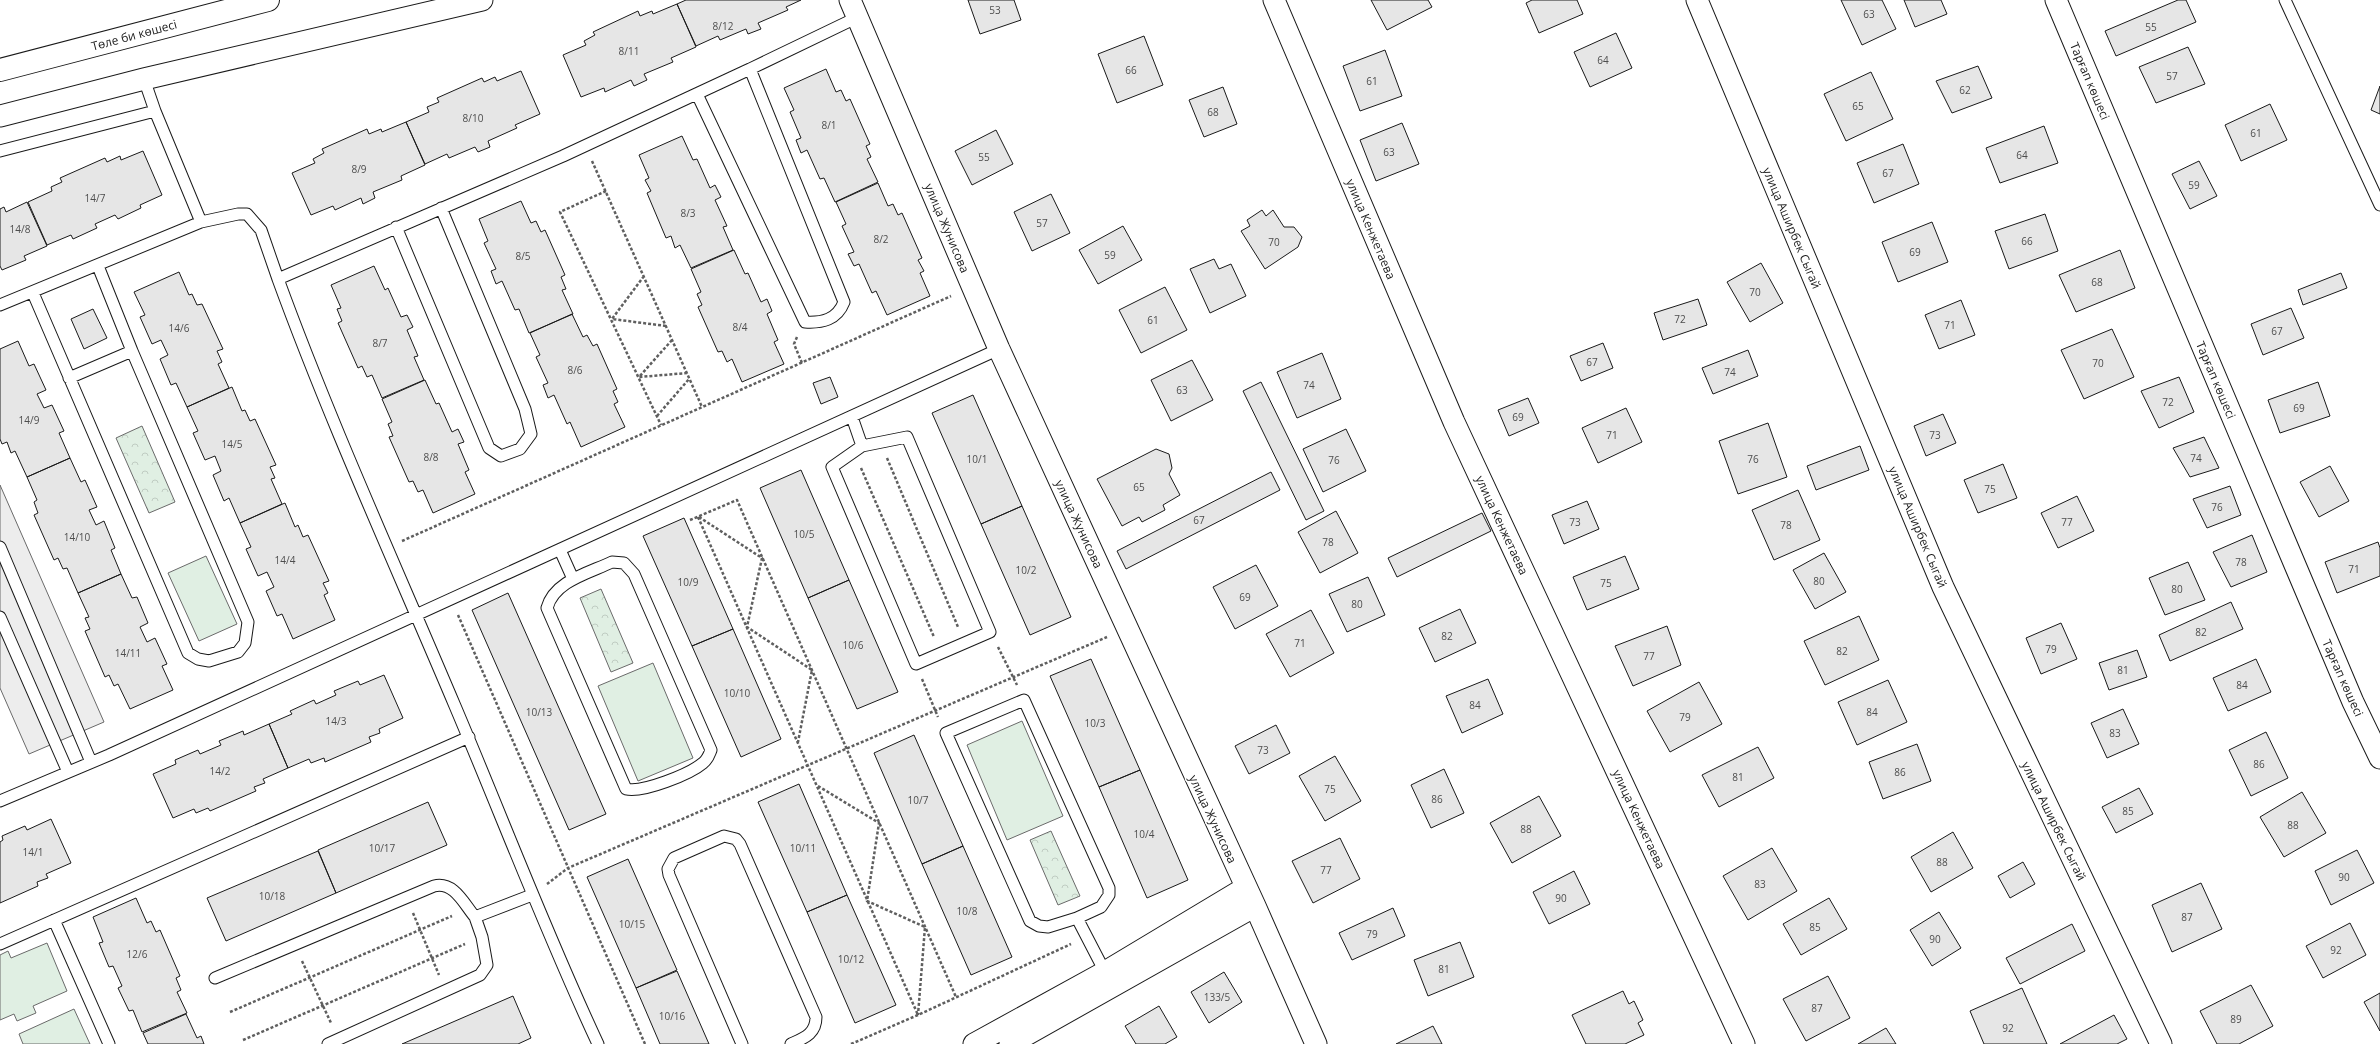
<svg xmlns="http://www.w3.org/2000/svg" width="2380" height="1044" font-family="'Open Sans',sans-serif">
	<defs>
		<pattern id="park-crowns" width="20" height="18" patternUnits="userSpaceOnUse"><rect width="20" height="18" fill="#e0efe3"/><path d="M2 6a3 3 0 1 1 6 0M12 15a3 3 0 1 1 6 0" fill="none" stroke="#c0ccc2"/></pattern>
	</defs>
	<rect width="100%" height="100%" fill="#fff"/>
	<path fill="url(#park-crowns)" stroke="#6a6a6a" d="M142,426L175,502L149,513L116,438Z
		M601,589L633,663L611,672L580,598Z
		M1051,831L1080,896L1058,905L1030,840Z"/>
	<path fill="#e0efe3" stroke="#6a6a6a" d="M206,556L237,624L199,641L168,573Z
		M653,663L693,758L638,781L598,686Z
		M1022,721L1063,816L1007,840L967,745Z
		M47,943L67,991L33,1006L36,1013L17,1021L14,1014L0,1020V955L8,951L11,958Z
		M74,1009L90,1044H23L19,1034Z"/>
	<path fill="#ededed" stroke="#6a6a6a" d="M0,485L104,722L29,754L0,688Z"/>
	<path fill="#e6e6e6" stroke="#1a1a1a" d="M686,0H801L786,7L788,10L758,23L761,29L748,34L746,29L720,40L718,36L696,46L677,4Z
		M968,0H1014L1021,20L980,34Z
		M1371,0H1428L1432,7L1387,30Z
		M1532,0H1577L1583,14L1539,33L1526,3Z
		M1841,0H1882L1896,29L1862,45Z
		M1904,0H1941L1947,14L1915,27Z
		M2178,0H2186L2196,22L2116,56L2105,31Z
		M677,4L696,47L671,58L673,62L644,74L647,80L634,86L631,80L605,92L604,88L581,97L563,55L586,45L584,41L595,35L593,32L638,11L640,16L652,11L653,14Z
		M1616,33L1632,68L1590,87L1574,52Z
		M1144,36L1163,85L1117,103L1098,54Z
		M2188,47L2205,84L2156,103L2139,67Z
		M1385,50L1402,96L1360,111L1343,66Z
		M1978,66L1992,98L1952,113L1936,81Z
		M826,69L836,92L841,90L846,101L850,99L870,144L866,146L871,157L867,159L878,182L835,202L824,178L820,179L807,150L801,153L796,140L801,138L790,112L794,110L784,88Z
		M521,71L540,114L515,125L517,128L488,141L490,147L478,152L475,147L449,158L447,154L425,164L406,122L429,112L427,107L439,102L437,98L482,78L484,82L495,77L497,81Z
		M1871,72L1893,119L1846,141L1824,94Z
		M2380,86V114L2371,110Z
		M1223,87L1237,124L1204,137L1189,100Z
		M2270,104L2287,140L2241,161L2225,125Z
		M406,122L425,165L401,176L402,180L373,192L375,198L363,204L361,198L335,210L333,206L311,215L292,173L315,163L313,159L324,153L322,149L367,129L369,134L381,129L382,132Z
		M1402,123L1419,164L1376,181L1360,140Z
		M2044,126L2058,163L2000,183L1986,148Z
		M996,130L1013,164L972,185L955,151Z
		M682,136L693,160L697,159L710,188L715,185L721,197L715,200L727,226L723,227L733,250L691,268L680,245L675,248L671,236L666,238L647,193L651,191L645,180L649,178L639,155Z
		M1903,144L1919,184L1874,203L1857,163Z
		M143,151L162,195L140,205L141,208L118,219L115,215L95,224L97,228L73,239L71,235L47,245L28,202L52,191L51,187L62,182L60,178L105,158L107,162L120,156L121,160Z
		M2199,161L2217,196L2190,209L2172,174Z
		M878,183L888,206L893,204L898,215L902,213L922,258L918,260L924,271L920,273L930,296L887,315L876,291L872,293L859,264L854,266L848,254L854,252L842,226L846,224L836,202Z
		M1051,194L1070,233L1032,251L1014,212Z
		M521,201L531,223L536,221L541,232L545,230L565,275L561,277L566,289L562,290L573,314L529,333L519,309L515,310L502,281L496,284L491,271L496,269L484,243L488,241L479,219Z
		M27,202L47,246L24,256L26,260L2,270L0,266V209L4,207L6,212Z
		M1262,210L1266,216L1273,210L1284,227H1294L1302,237L1298,247L1265,269L1241,231L1250,226L1247,220Z
		M2045,214L2058,251L2009,269L1995,231Z
		M1932,222L1948,262L1898,282L1882,242Z
		M1123,226L1142,260L1098,284L1079,250Z
		M734,250L745,274L748,273L761,302L767,299L772,311L767,314L778,340L774,342L784,364L742,382L732,359L727,362L722,351L718,352L698,307L702,305L697,294L701,292L691,269Z
		M2120,250L2135,288L2076,312L2059,275Z
		M1214,259L1219,269L1231,264L1246,296L1210,313L1190,269Z
		M1761,263L1783,303L1750,322L1727,282Z
		M374,266L385,290L388,288L401,317L407,315L413,327L407,330L418,356L414,357L424,380L382,398L372,375L367,377L362,366L358,368L338,323L342,321L337,309L341,308L331,285Z
		M179,272L189,295L192,294L197,305L202,304L223,349L217,351L222,362L218,364L229,388L187,407L176,383L171,385L160,359L168,355L161,340L152,344L140,317L145,315L134,292Z
		M2341,273L2347,288L2303,305L2298,290Z
		M1165,287L1187,330L1141,353L1119,310Z
		M1698,299L1707,325L1663,340L1654,313Z
		M1961,300L1975,335L1939,349L1925,315Z
		M2291,308L2304,338L2263,355L2251,324Z
		M93,309L107,338L84,349L71,319Z
		M572,314L583,337L587,335L593,346L597,344L617,389L613,391L618,402L614,404L625,427L581,447L570,422L567,424L554,395L548,398L543,385L548,383L536,357L540,355L530,333Z
		M2112,329L2134,377L2084,399L2061,350Z
		M18,341L29,366L34,364L46,390L37,394L44,408L52,405L64,431L59,433L70,458L27,477L15,451L11,453L7,442L2,444L0,439V349Z
		M1603,343L1613,368L1581,381L1570,356Z
		M1748,350L1758,376L1713,394L1702,368Z
		M1322,353L1341,399L1297,418L1277,372Z
		M1192,360L1213,400L1171,421L1151,380Z
		M830,377L838,397L821,404L813,383Z
		M2179,377L2194,412L2159,428L2141,391Z
		M425,380L436,404L439,403L452,432L458,429L464,442L458,444L469,470L465,472L475,494L433,513L423,490L418,492L413,481L409,482L389,437L393,436L388,424L392,422L382,399Z
		M1261,382L1324,511L1306,520L1243,391Z
		M2318,382L2330,416L2280,433L2268,400Z
		M232,387L242,411L245,410L250,421L255,419L276,465L270,467L275,478L271,479L282,504L240,523L229,498L224,501L213,475L221,471L215,456L205,460L193,433L198,431L187,407Z
		M973,395L1022,506L981,524L932,413Z
		M1528,398L1539,423L1509,436L1498,410Z
		M1626,408L1642,442L1598,463L1582,428Z
		M1943,414L1956,443L1926,456L1914,426Z
		M1768,423L1787,477L1738,494L1719,441Z
		M1346,429L1366,471L1323,492L1303,449Z
		M2204,437L2219,468L2190,477L2173,448Z
		M1860,446L1869,470L1816,490L1807,466Z
		M1156,449L1169,454L1172,468L1169,474L1180,495L1163,505L1165,510L1142,522L1139,517L1122,526L1097,479Z
		M70,458L81,482L85,480L97,507L89,510L96,525L104,521L115,548L111,550L121,574L78,593L67,568L63,569L58,558L54,560L34,515L38,513L34,502L37,500L27,477Z
		M2003,464L2017,498L1978,513L1964,480Z
		M2330,466L2349,501L2319,517L2300,482Z
		M801,470L849,580L808,598L760,488Z
		M1271,472L1280,490L1126,569L1117,551Z
		M2230,486L2241,515L2207,528L2193,499Z
		M1798,490L1820,540L1774,560L1752,510Z
		M2077,496L2094,531L2058,548L2041,513Z
		M1587,501L1599,529L1564,544L1552,515Z
		M285,503L295,527L298,525L303,537L308,535L329,581L323,583L328,593L324,595L335,620L293,639L282,614L277,616L266,591L274,587L267,572L258,576L246,549L251,547L240,523Z
		M1022,506L1071,617L1030,635L981,524Z
		M1336,511L1358,553L1320,573L1298,532Z
		M1482,513L1491,531L1397,577L1388,558Z
		M684,518L733,629L692,646L643,536Z
		M2252,535L2267,572L2231,587L2213,552Z
		M2378,542L2380,548V576L2337,593L2325,562Z
		M1824,553L1846,592L1815,609L1793,570Z
		M1625,556L1639,589L1587,610L1573,577Z
		M2188,562L2205,600L2165,615L2149,578Z
		M1256,565L1278,606L1235,629L1213,587Z
		M121,574L132,598L137,597L148,623L140,627L147,642L155,638L167,664L162,666L173,690L130,709L118,684L114,686L109,675L105,677L85,631L90,629L85,618L89,617L78,593Z
		M1368,577L1385,615L1347,632L1329,594Z
		M849,580L898,692L857,709L808,598Z
		M508,593L606,814L569,830L472,610Z
		M2231,602L2243,629L2170,661L2159,635Z
		M1460,609L1476,643L1435,662L1419,628Z
		M1311,610L1334,653L1290,677L1266,634Z
		M1859,616L1879,660L1825,685L1804,641Z
		M2061,623L2077,659L2041,674L2026,638Z
		M1667,626L1681,665L1633,686L1615,646Z
		M733,629L781,739L741,757L692,646Z
		M2137,650L2147,677L2109,690L2099,663Z
		M1091,659L1140,770L1099,787L1050,676Z
		M2256,659L2271,692L2228,711L2213,678Z
		M384,675L403,718L379,729L380,733L369,737L371,742L325,762L324,758L311,763L309,759L288,768L269,724L292,714L290,711L314,700L316,704L336,695L334,691L358,681L360,685Z
		M1488,679L1503,714L1462,733L1446,696Z
		M1888,680L1907,722L1857,745L1838,702Z
		M1699,682L1722,724L1670,752L1647,711Z
		M2123,709L2139,744L2107,758L2091,723Z
		M269,724L288,768L263,779L265,783L254,787L256,791L210,811L208,808L196,813L194,809L173,818L153,774L176,764L175,760L198,750L200,754L221,745L219,741L243,731L244,735Z
		M1276,725L1290,753L1249,774L1235,746Z
		M2266,732L2288,778L2251,796L2229,750Z
		M914,735L963,846L922,864L874,753Z
		M1917,744L1931,781L1883,799L1869,762Z
		M1758,747L1774,778L1719,807L1702,775Z
		M1335,756L1361,801L1325,821L1299,776Z
		M1444,769L1464,813L1431,828L1411,785Z
		M1140,770L1188,880L1147,898L1099,787Z
		M799,784L847,895L807,912L758,802Z
		M2139,788L2153,814L2116,833L2102,807Z
		M2302,792L2326,833L2284,857L2260,817Z
		M1539,796L1561,836L1512,863L1490,823Z
		M428,802L447,845L336,893L318,850Z
		M51,819L71,863L46,874L48,878L37,882L38,886L0,903V842L3,840L2,836L25,826L27,830Z
		M1953,832L1973,868L1931,892L1911,857Z
		M1340,838L1360,879L1313,903L1292,861Z
		M963,846L1012,957L971,975L922,864Z
		M1772,848L1797,891L1748,920L1723,876Z
		M2357,850L2374,883L2331,905L2315,871Z
		M318,851L336,893L226,941L207,898Z
		M628,859L677,970L636,988L587,877Z
		M2023,862L2035,884L2010,898L1998,876Z
		M1574,871L1590,904L1549,924L1533,892Z
		M2201,883L2222,929L2172,952L2152,905Z
		M847,895L896,1005L855,1023L807,912Z
		M136,898L147,923L151,921L156,932L160,930L180,976L176,978L181,990L177,992L187,1013L142,1032L133,1010L129,1011L118,988L122,986L113,966L109,967L99,943L103,942L93,917Z
		M1829,898L1847,929L1801,955L1783,924Z
		M1393,908L1405,936L1352,960L1339,933Z
		M1939,912L1961,948L1932,966L1910,930Z
		M2350,923L2366,955L2323,978L2306,946Z
		M2072,924L2085,951L2020,984L2006,958Z
		M1460,942L1474,977L1428,996L1414,960Z
		M677,971L709,1044H660L636,988Z
		M1224,972L1242,1002L1209,1023L1191,992Z
		M1828,976L1850,1018L1806,1041L1783,999Z
		M2251,985L2273,1026L2239,1044H2217L2200,1011Z
		M2022,988L2047,1044H1984L1970,1011Z
		M1623,991L1629,1004L1634,1001L1643,1020L1638,1023L1644,1035L1625,1044H1586L1572,1015Z
		M2380,993V1031L2364,1002Z
		M513,996L531,1038L518,1044H402Z
		M1159,1006L1177,1037L1165,1044H1136L1125,1026Z
		M186,1014L197,1038L201,1036L204,1044H148L143,1033Z
		M2114,1015L2127,1039L2117,1044H2060Z
		M1433,1026L1442,1044H1396Z
		M1886,1028L1896,1044H1858Z"/>
	<g fill="none" stroke-linecap="round" stroke-linejoin="round">
		<g stroke="#1a1a1a" stroke-width="13">
			<path id="service" d="M2285,0L2380,205
				M144,79L155,111
				M697,94L805,322C822,323 837,320 844,302L750,69L858,17
				M0,151L155,111L201,222L0,305
				M201,222L238,214H247L261,230L278,279
				M396,227L489,448L501,456L520,449L531,434L525,409L441,208
				M33,293L188,653L198,659L209,661L238,652L245,643L248,622L132,351L98,266
				M69,378L132,351
				M852,417L862,446L832,467L916,664L990,632L907,437L862,446
				M0,547L91,762
				M560,550L573,579
				M612,562L624,563L634,574L711,750C709,755 708,759 703,763C690,774 643,793 626,789L547,608C554,581 589,573 612,562Z
				M0,617L68,772
				M1024,700L1109,888V895L1101,907L1077,918L1048,927L1039,926L1030,921L946,733Z
				M0,801L109,755L999,349
				M1077,918L1105,972
				M54,920L109,1044
				M0,944L469,737
				M215,978L434,886C454,881 464,904 475,917L532,895
				M328,1044L480,975L487,965L482,937L475,917
				M598,1044C546,933 503,819 455,706C395,564 331,424 278,279L563,156L750,69
				M742,1044L669,875L668,869L674,858L724,836L736,839L740,844L816,1017C816,1034 804,1038 791,1044"/>
		</g>
		<g stroke="#1a1a1a" stroke-width="23">
			<path id="minor" d="M850,0L999,349L1255,906L1316,1044
				M1274,0L1454,422L1744,1044
				M1697,0L1943,587L2161,1044
				M2056,0L2353,702L2380,758
				M0,116L144,79L482,0
				M974,1044L1105,972L1245,888
				M1010,1044L1255,906"/>
		</g>
		<g stroke="#1a1a1a" stroke-width="24">
			<path id="secondary" d="M0,70L268,0"/>
		</g>
		<path stroke="#5f5f5f" stroke-width="2.5" stroke-dasharray="3 2" stroke-linecap="butt" d="M592,161L702,407
			M606,191L560,212L661,425
			M644,276L612,319L666,326
			M797,337L794,344L802,363
			M672,340L639,377L687,373
			M657,416L689,379
			M887,458L958,627
			M861,468L934,637
			M698,517L918,1015
			M699,517L762,558L747,627L812,670L798,742
			M690,520L737,500L956,997
			M402,541L951,296
			M458,615L645,1044
			M998,647L1017,685
			M922,679L938,717
			M818,786L879,823L867,901L925,927L918,1015
			M547,884L568,868L1107,637
			M413,913L439,975
			M302,961L331,1023
			M230,1012L452,916
			M243,1040L465,944
			M851,1044L918,1015L1071,944"/>
		<use href="#service" stroke="#fff" stroke-width="11"/>
		<use href="#minor" stroke="#fff" stroke-width="21"/>
		<use href="#secondary" stroke="#fff" stroke-width="22"/>
	</g>
	<g text-anchor="middle" dominant-baseline="central" stroke-width="3" stroke-linejoin="round" paint-order="stroke">
		<g font-size="10" fill="#4d4d4d">
			<text x="995" y="10">53</text>
			<text x="1869" y="14">63</text>
			<text x="723" y="26">8/12</text>
			<text x="2151" y="27">55</text>
			<text x="629" y="51">8/11</text>
			<text x="1603" y="60">64</text>
			<text x="1131" y="70">66</text>
			<text x="2172" y="76">57</text>
			<text x="1372" y="81">61</text>
			<text x="1965" y="90">62</text>
			<text x="1858" y="106">65</text>
			<text x="1213" y="112">68</text>
			<text x="473" y="118">8/10</text>
			<text x="829" y="125">8/1</text>
			<text x="2256" y="133">61</text>
			<text x="1389" y="152">63</text>
			<text x="2022" y="155">64</text>
			<text x="984" y="157">55</text>
			<text x="359" y="169">8/9</text>
			<text x="1888" y="173">67</text>
			<text x="2194" y="185">59</text>
			<text x="95" y="198">14/7</text>
			<text x="688" y="213">8/3</text>
			<text x="1042" y="223">57</text>
			<text x="20" y="229">14/8</text>
			<text x="881" y="239">8/2</text>
			<text x="2027" y="241">66</text>
			<text x="1274" y="242">70</text>
			<text x="1915" y="252">69</text>
			<text x="1110" y="255">59</text>
			<text x="523" y="256">8/5</text>
			<text x="2097" y="282">68</text>
			<text x="1755" y="292">70</text>
			<text x="1680" y="319">72</text>
			<text x="1153" y="320">61</text>
			<text x="1950" y="325">71</text>
			<text x="740" y="327">8/4</text>
			<text x="179" y="328">14/6</text>
			<text x="2277" y="331">67</text>
			<text x="380" y="343">8/7</text>
			<text x="1592" y="362">67</text>
			<text x="2098" y="363">70</text>
			<text x="575" y="370">8/6</text>
			<text x="1730" y="372">74</text>
			<text x="1309" y="385">74</text>
			<text x="1182" y="390">63</text>
			<text x="2168" y="402">72</text>
			<text x="2299" y="408">69</text>
			<text x="1518" y="417">69</text>
			<text x="29" y="420">14/9</text>
			<text x="1612" y="435">71</text>
			<text x="1935" y="435">73</text>
			<text x="232" y="444">14/5</text>
			<text x="431" y="457">8/8</text>
			<text x="2196" y="458">74</text>
			<text x="977" y="459">10/1</text>
			<text x="1753" y="459">76</text>
			<text x="1334" y="460">76</text>
			<text x="1139" y="487">65</text>
			<text x="1990" y="489">75</text>
			<text x="2217" y="507">76</text>
			<text x="1199" y="520">67</text>
			<text x="1575" y="522">73</text>
			<text x="2067" y="522">77</text>
			<text x="1786" y="525">78</text>
			<text x="804" y="534">10/5</text>
			<text x="77" y="537">14/10</text>
			<text x="1328" y="542">78</text>
			<text x="285" y="560">14/4</text>
			<text x="2241" y="562">78</text>
			<text x="2354" y="569">71</text>
			<text x="1026" y="570">10/2</text>
			<text x="1819" y="581">80</text>
			<text x="688" y="582">10/9</text>
			<text x="1606" y="583">75</text>
			<text x="2177" y="589">80</text>
			<text x="1245" y="597">69</text>
			<text x="1357" y="604">80</text>
			<text x="2201" y="632">82</text>
			<text x="1447" y="636">82</text>
			<text x="1300" y="643">71</text>
			<text x="853" y="645">10/6</text>
			<text x="2051" y="649">79</text>
			<text x="1842" y="651">82</text>
			<text x="128" y="653">14/11</text>
			<text x="1649" y="656">77</text>
			<text x="2123" y="670">81</text>
			<text x="2242" y="685">84</text>
			<text x="737" y="693">10/10</text>
			<text x="1475" y="705">84</text>
			<text x="539" y="712">10/13</text>
			<text x="1872" y="712">84</text>
			<text x="1685" y="717">79</text>
			<text x="336" y="721">14/3</text>
			<text x="1095" y="723">10/3</text>
			<text x="2115" y="733">83</text>
			<text x="1263" y="750">73</text>
			<text x="2259" y="764">86</text>
			<text x="220" y="771">14/2</text>
			<text x="1900" y="772">86</text>
			<text x="1738" y="777">81</text>
			<text x="1330" y="789">75</text>
			<text x="1437" y="799">86</text>
			<text x="918" y="800">10/7</text>
			<text x="2128" y="811">85</text>
			<text x="2293" y="825">88</text>
			<text x="1526" y="829">88</text>
			<text x="1144" y="834">10/4</text>
			<text x="382" y="848">10/17</text>
			<text x="803" y="848">10/11</text>
			<text x="33" y="852">14/1</text>
			<text x="1942" y="862">88</text>
			<text x="1326" y="870">77</text>
			<text x="2344" y="877">90</text>
			<text x="1760" y="884">83</text>
			<text x="272" y="896">10/18</text>
			<text x="1561" y="898">90</text>
			<text x="967" y="911">10/8</text>
			<text x="2187" y="917">87</text>
			<text x="632" y="924">10/15</text>
			<text x="1815" y="927">85</text>
			<text x="1372" y="934">79</text>
			<text x="1935" y="939">90</text>
			<text x="2336" y="950">92</text>
			<text x="137" y="954">12/6</text>
			<text x="851" y="959">10/12</text>
			<text x="1444" y="969">81</text>
			<text x="1217" y="997">133/5</text>
			<text x="1817" y="1008">87</text>
			<text x="672" y="1016">10/16</text>
			<text x="2236" y="1019">89</text>
			<text x="2008" y="1028">92</text>
		</g>
		<g font-size="12" fill="#1a1a1a" stroke="#fff">
			<text transform="translate(134 35) rotate(-15)">Төле би көшесі</text>
			<text transform="translate(2090 81) rotate(67)">Тарғап көшесі</text>
			<text transform="translate(947 228) rotate(67)">улица Жунисова</text>
			<text transform="translate(1792 228) rotate(67)">улица Аширбек Сыгай</text>
			<text transform="translate(1371 229) rotate(67)">улица Кенжетаева</text>
			<text transform="translate(2216 380) rotate(67)">Тарғап көшесі</text>
			<text transform="translate(1079 524) rotate(65)">улица Жунисова</text>
			<text transform="translate(1502 525) rotate(65)">улица Кенжетаева</text>
			<text transform="translate(1918 527) rotate(67)">улица Аширбек Сыгай</text>
			<text transform="translate(2343 678) rotate(66)">Тарғап көшесі</text>
			<text transform="translate(1213 819) rotate(65)">улица Жунисова</text>
			<text transform="translate(1639 819) rotate(65)">улица Кенжетаева</text>
			<text transform="translate(2054 821) rotate(64)">улица Аширбек Сыгай</text>
		</g>
	</g>
</svg>
